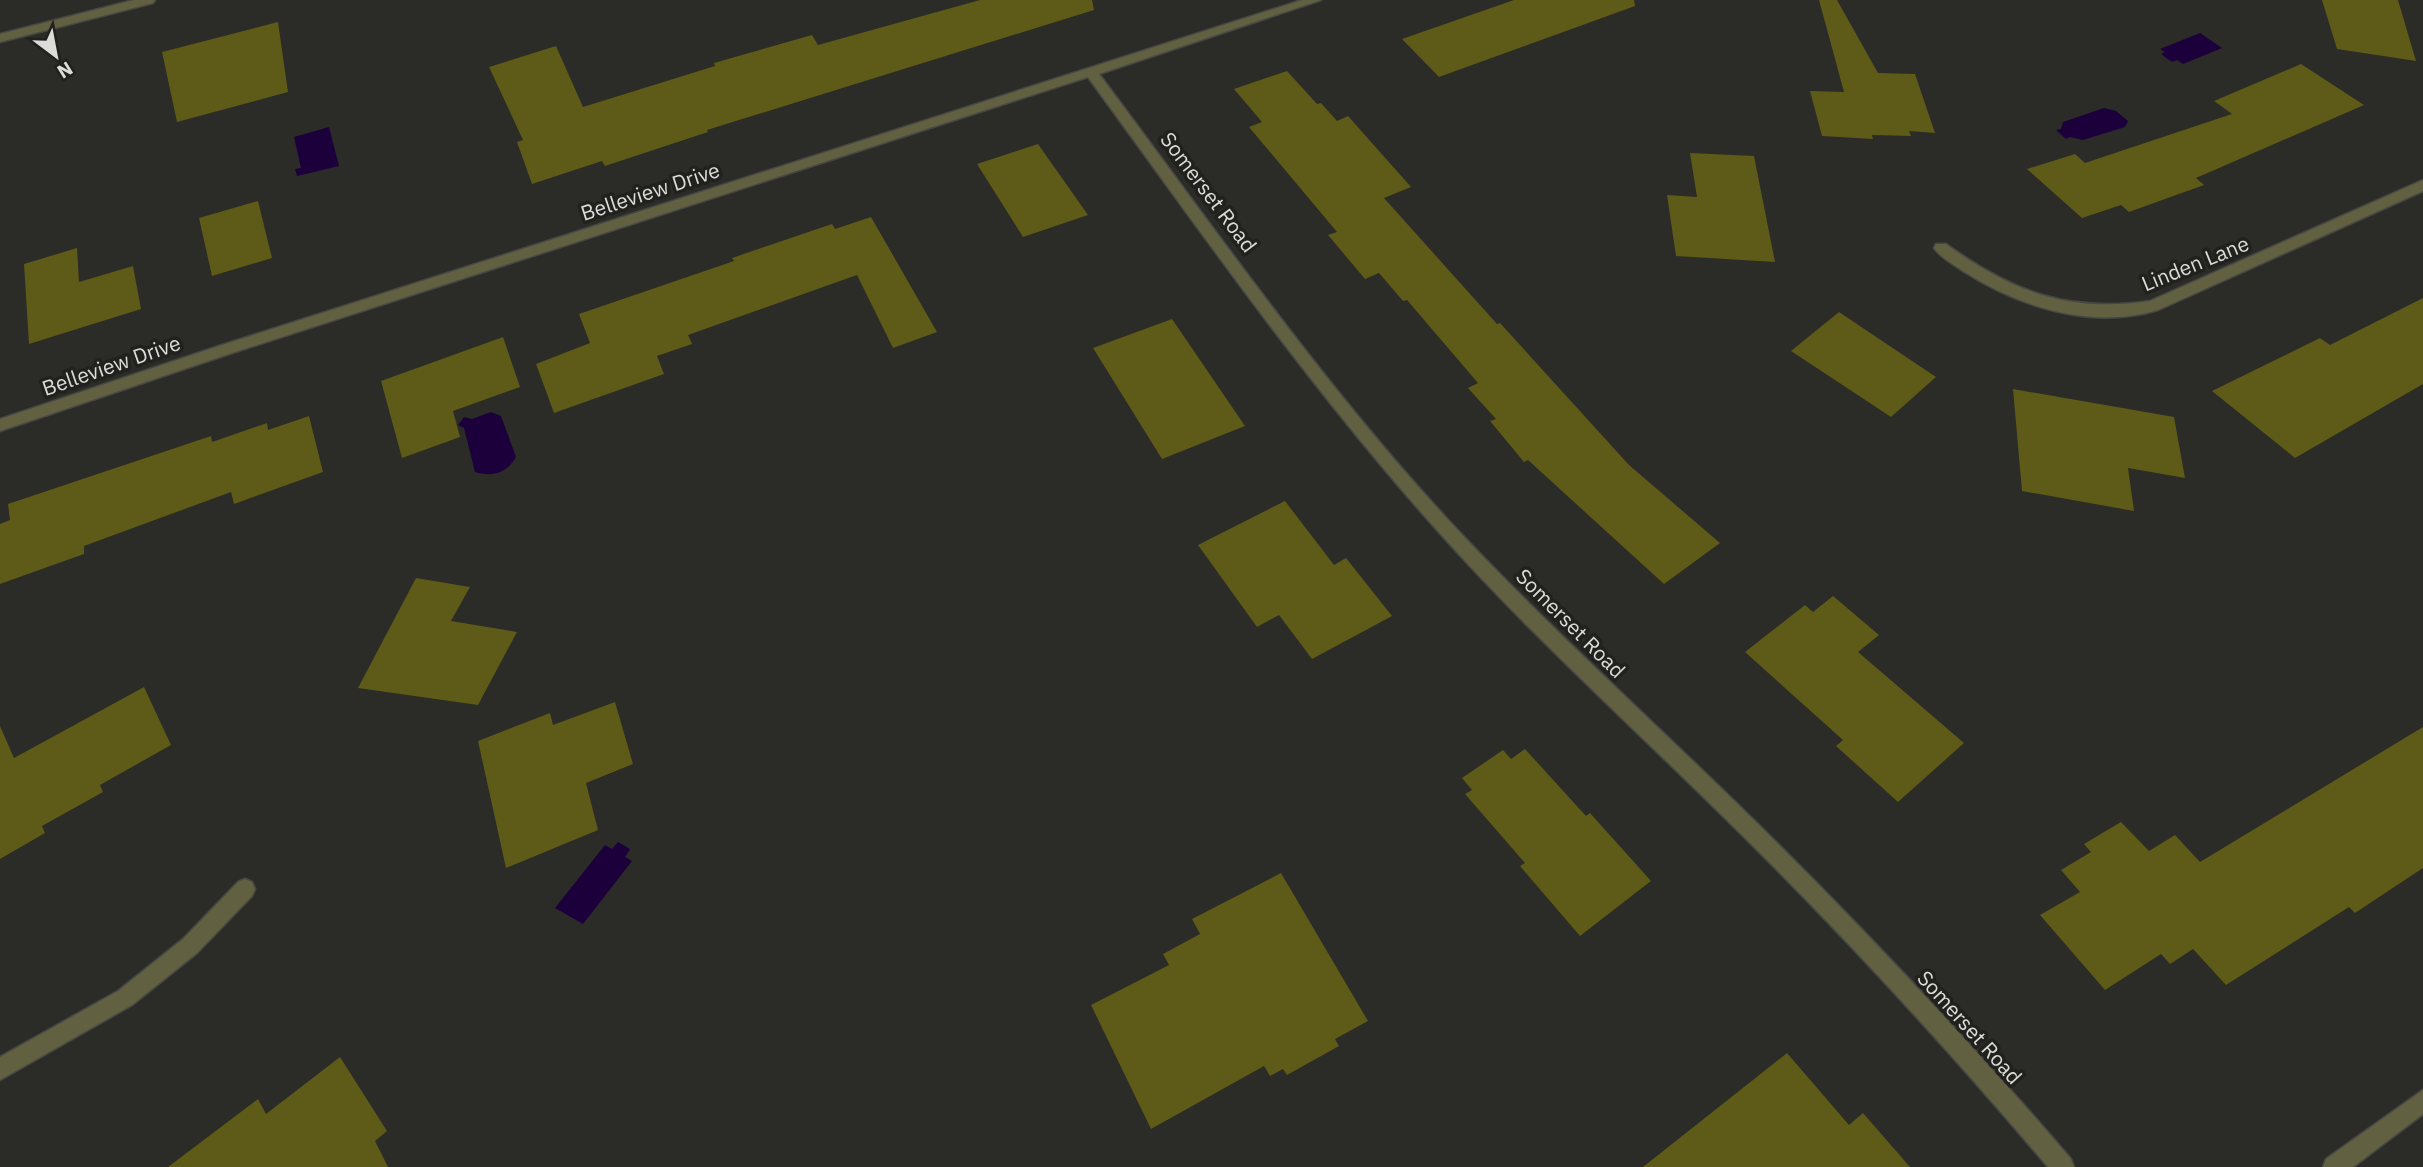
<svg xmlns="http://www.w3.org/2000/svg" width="2423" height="1167" font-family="'IBM Plex Sans',sans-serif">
	<rect width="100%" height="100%" fill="#2b2b28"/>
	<path fill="#1c003b" d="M2200,33L2222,48L2183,64L2177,60L2172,62L2161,54L2165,52L2160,49Z
		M2104,108L2116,111L2128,121L2125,127L2083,140L2070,137L2066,139L2056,130L2061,129L2063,122Z
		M329,127L339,166L297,176L295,169L301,168L294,137Z
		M491,412L501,416L516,457C506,474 492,477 475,472L464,428L458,425L464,417L472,419Z
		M618,842L630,849L625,857L632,861L583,924L555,908L605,845L612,849Z"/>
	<path fill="#5e5a17" d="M980,0H1092L1094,10L707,130L708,132L605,166L602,161L532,184L517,142L523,140L489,67L556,46L583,107L715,66L714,63L812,35L818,45Z
		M1514,0H1634L1635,6L1439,77L1402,39Z
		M1819,0H1837L1878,73L1915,74L1935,133L1909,131L1911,136L1872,135L1873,139L1822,136L1810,91L1844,92Z
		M2322,0H2398L2416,61L2337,49Z
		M278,22L288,92L177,122L162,52Z
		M2301,64L2364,105L2196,178L2204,185L2129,212L2121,205L2082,218L2027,169L2075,154L2085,163L2232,114L2214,101Z
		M1287,71L1317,104L1321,103L1337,121L1348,116L1411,187L1384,198L1497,324L1500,323L1629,465L1720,543L1664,584L1528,460L1524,462L1490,421L1496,419L1468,388L1478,383L1407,300L1403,301L1379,273L1365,279L1328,235L1337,232L1249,127L1262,122L1234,89Z
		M1038,144L1088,215L1023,237L977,164Z
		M1690,153L1754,156L1775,262L1676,256L1667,195L1697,197Z
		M258,201L272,258L212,276L199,218Z
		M871,217L937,332L893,348L857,275L688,335L692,344L657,356L664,374L554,413L536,364L590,343L579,314L734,261L732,258L832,224L835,229Z
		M77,248L79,282L133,266L141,309L29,344L24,264Z
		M2423,298V384L2295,458L2212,391L2320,338L2330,345Z
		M1839,312L1936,377L1891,417L1791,351Z
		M1172,319L1245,426L1162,459L1093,348Z
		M503,337L520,387L453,411L460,437L402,458L381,381Z
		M2013,389L2174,417L2185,478L2128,468L2134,511L2022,491Z
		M309,416L323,472L234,504L231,492L84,546V554L0,584V524L10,520L8,504L211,436L212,442L267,423L268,430Z
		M1285,501L1334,565L1346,558L1392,616L1312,659L1279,615L1257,627L1198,545Z
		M416,578L470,587L451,621L517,632L478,705L358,688Z
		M1833,596L1879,635L1858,652L1964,743L1898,802L1836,746L1843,740L1745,652L1805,605L1813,612Z
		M144,687L171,745L100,785L103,792L42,826L45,833L0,859V726L14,758Z
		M615,702L633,764L586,783L598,830L506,868L478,741L550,713L553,725Z
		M2423,727V868L2355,913L2349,907L2226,985L2193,949L2170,964L2161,954L2105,990L2040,915L2080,892L2061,870L2091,852L2084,844L2121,822L2149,851L2175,835L2200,862Z
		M1525,749L1586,816L1590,813L1651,881L1580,936L1520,866L1525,863L1465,794L1472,790L1462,778L1503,750L1511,759Z
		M1281,873L1368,1021L1335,1039L1339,1046L1287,1075L1283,1069L1270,1076L1264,1066L1151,1129L1091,1005L1169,965L1163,954L1200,934L1192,919Z
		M1787,1053L1849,1125L1863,1113L1910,1167H1643Z
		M340,1057L387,1131L375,1141L388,1167H168L258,1099L266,1114Z"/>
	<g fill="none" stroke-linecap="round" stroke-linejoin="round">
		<g stroke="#474744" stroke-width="3">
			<path id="minor" d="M134,0H155L153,3L0,42V34Z
				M1302,0H1321L1099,74C1213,226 1322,384 1452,524C1552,631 1662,729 1766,832C1872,937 1974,1046 2071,1159L2074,1167H2048C1952,1054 1852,944 1746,839C1643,736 1533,638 1436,529C1309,387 1200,231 1088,77L232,353L0,431V419L222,345Z
				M2423,180V191L2158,310C2092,330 2019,307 1963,271C1953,264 1941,258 1934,248L1936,244H1946C2012,292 2069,313 2150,301Z
				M245,879L252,882L255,889L252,896L197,953L132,1005L0,1080V1057L118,991L183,939L238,882Z"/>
		</g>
		<g stroke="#474744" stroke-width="3">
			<path id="tertiary" d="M2423,1090V1114L2353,1167H2323L2326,1159Z"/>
		</g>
		<use href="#minor" fill="#616040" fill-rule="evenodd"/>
		<use href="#tertiary" fill="#616040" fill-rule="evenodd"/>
	</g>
	<g text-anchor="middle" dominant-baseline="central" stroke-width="7" stroke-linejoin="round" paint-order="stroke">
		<g font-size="21" fill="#dcdcda" stroke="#21211e">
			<text transform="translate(650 191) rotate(-18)">Belleview Drive</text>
			<text transform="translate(1209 192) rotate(53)">Somerset Road</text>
			<text transform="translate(2195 263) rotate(-22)">Linden Lane</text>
			<text transform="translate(111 365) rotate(-19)">Belleview Drive</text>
			<text transform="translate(1571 623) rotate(45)">Somerset Road</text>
			<text transform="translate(1970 1027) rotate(48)">Somerset Road</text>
		</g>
	</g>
	<g transform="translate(56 56) rotate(148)" stroke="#21211e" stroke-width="5" paint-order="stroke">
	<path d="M0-5L12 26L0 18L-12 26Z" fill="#dcdcda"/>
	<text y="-10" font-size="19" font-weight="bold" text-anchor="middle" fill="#dcdcda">N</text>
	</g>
</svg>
